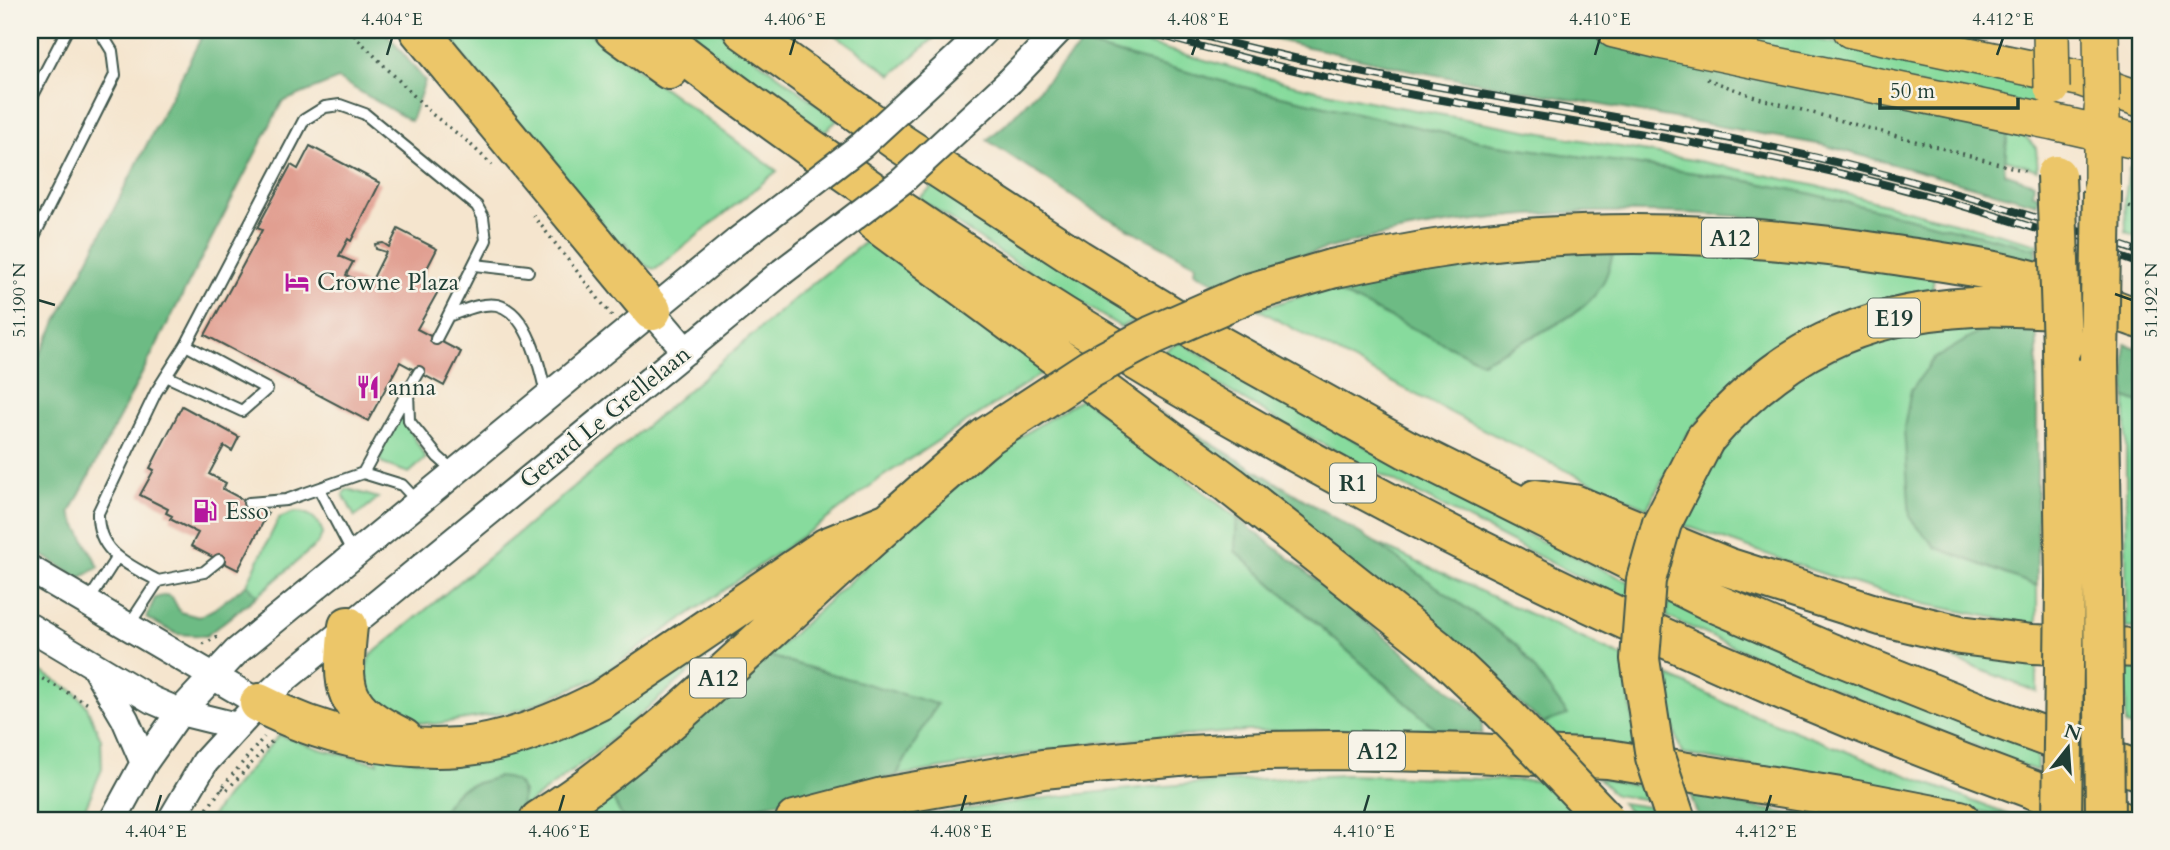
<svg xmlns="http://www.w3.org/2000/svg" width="2170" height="850" font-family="Cardo,serif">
	<rect width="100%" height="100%" fill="#f7f3e8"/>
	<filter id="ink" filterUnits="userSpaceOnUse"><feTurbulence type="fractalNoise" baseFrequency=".0143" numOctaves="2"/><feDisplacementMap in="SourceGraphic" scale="14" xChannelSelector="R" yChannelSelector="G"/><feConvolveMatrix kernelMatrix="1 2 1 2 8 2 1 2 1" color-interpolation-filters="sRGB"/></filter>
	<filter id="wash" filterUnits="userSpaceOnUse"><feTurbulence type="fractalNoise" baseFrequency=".00686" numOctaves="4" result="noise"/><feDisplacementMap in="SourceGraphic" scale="28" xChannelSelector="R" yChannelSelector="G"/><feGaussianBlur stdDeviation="1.57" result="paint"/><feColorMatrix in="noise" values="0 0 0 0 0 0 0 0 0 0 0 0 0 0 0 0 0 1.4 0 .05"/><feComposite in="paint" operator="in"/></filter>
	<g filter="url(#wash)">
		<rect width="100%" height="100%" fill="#f5e5ce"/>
		<path fill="#87db9d" stroke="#538c68" stroke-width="2" d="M441,30H585L777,171L656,269C642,268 634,253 625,242L619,246Z
			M683,30H718L838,120L824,132Z
			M829,30H923L934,38L892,75Z
			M1097,30L1294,85L1382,104L1703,162L1812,185L2038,244L2037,249L1804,192L1737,179L1492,144L1259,91L1082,44Z
			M1656,30H1754L1912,55L2038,84V110Z
			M2008,129L2022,133L2036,148L2038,170L2005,159Z
			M2140,161V237L2126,232L2125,199L2129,169Z
			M935,185L1142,316L1121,327L1011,260L919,198Z
			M871,237L1049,369L882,477L823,522L596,678L521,710L435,724L397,720L379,707L366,687V669L371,655L616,452L806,289Z
			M1614,250L1712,253L1826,261L1934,278L1932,289L1873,303L1798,332L1740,376L1689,432L1647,508C1514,448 1385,380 1258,309L1329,288L1482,362C1508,348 1575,320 1591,299C1603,285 1609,268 1614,250Z
			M2000,320L1934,359L1935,547L2037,586V626L1924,604L1826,575L1683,525L1707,474L1733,435L1756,412L1809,368L1902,330Z
			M1180,342L1498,521L1630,582L1629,600L1571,573L1286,425L1163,352Z
			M1082,398L1237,518L1235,551L1436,729L1245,731L1094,743L896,776L936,705L769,656L978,463Z
			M2126,398L2140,403V628H2126Z
			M402,417L426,458L409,473L383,464L380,459L382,447L398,418Z
			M347,489L351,490L378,498L355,517L343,494Z
			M294,512C310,512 318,519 323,533L317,544L257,596L247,584L279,518Z
			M1376,543L1623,657L1638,751L1563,741L1543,723L1567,714L1517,645Z
			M1669,597L2037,750V771L1782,668L1667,617Z
			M756,615L592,756L521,809L523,791L498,777C462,789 460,781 439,816L440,820H209L227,795L279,735L323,750L378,763L377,755L428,762Z
			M1876,628L2037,655V692Z
			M2126,662H2140V729L2126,725Z
			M30,665L75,692L86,705L101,739L102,769L80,820H30Z
			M1669,676L1736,708L2021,820L1838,781L1682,754L1672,723Z
			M1346,775L1544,781L1582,820H904C1051,792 1196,782 1346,775Z
			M1598,778L1645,787L1649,800L1615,795Z
			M610,793L624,820H570Z
			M1621,803L1649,807L1655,820H1637Z"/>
		<path fill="#6dbb84" stroke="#467c5c" stroke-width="2" d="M205,30H384L425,81L411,121L338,79L282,102L70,513L99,567L80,578L30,548V374Z
			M1232,30H1584L2008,129L2004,173L2034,183L2033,194L2038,195L2037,204L1823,145L1420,72Z
			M1082,44L1259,91L1492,144L1737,179L1804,192L2037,249L2036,265C1985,254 1933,240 1881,232C1740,212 1594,203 1453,223C1372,234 1293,256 1217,284L1195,272L1196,264L1091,209L987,140L1006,124Z
			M1614,250C1610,264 1607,279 1598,291C1577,320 1515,344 1482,362L1329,288L1393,273L1526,253Z
			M2000,320H2037V586L1935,547L1910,518L1904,428L1911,390L1934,359Z
			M2125,344L2140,349V403L2126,398Z
			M1159,412L1376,543L1517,645L1568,715L1543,723Z
			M1237,518L1294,562L1482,717V734L1436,729L1235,551Z
			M247,584L257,596L206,636L177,634L146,618L155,598L166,595L172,597L180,612L199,617L214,609Z
			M769,656L937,704L896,776L743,810L710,820H624L610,794Z
			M498,777C522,779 524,787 521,809L502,820H440L439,817C460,781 462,789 498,777Z
			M1690,794L1820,820H1699Z"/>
		<g id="blocks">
			<path fill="#e19f91" d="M310,146L380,183L351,241L348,239L339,256L353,262L346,275L369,286L386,252L376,249L375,244L383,243L389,247L398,229L437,249L422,278L440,288L417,329L461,352L444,386L400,362L368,421L205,335L262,230L257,228L291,165L298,169Z
				M182,406L239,437L232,451L224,446L209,474L226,483L223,489L268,513L238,570L191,546L198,533L170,519L172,516L166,513L168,509L140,495L154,470L150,468Z"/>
		</g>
	</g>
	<g filter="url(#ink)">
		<use href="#blocks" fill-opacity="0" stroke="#3f564b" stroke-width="2"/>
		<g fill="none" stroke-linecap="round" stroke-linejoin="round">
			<g stroke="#3f564b" stroke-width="14">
				<path id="service" d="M30,101L67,30
					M30,244L115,75L112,51L99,30
					M475,265L528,271
					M436,339L448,316C463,311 482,302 497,305C528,312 540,367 546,394
					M419,372L408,391L409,421L438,457L455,472
					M166,376L242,411L267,389L186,345
					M363,473L408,391
					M319,489L353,554
					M249,503L286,500L363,473L402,485L418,502
					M219,560L204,572L158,581C128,564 97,553 98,513L156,392L186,345L304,120L325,107L340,105L365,114L477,206L483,217L486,240L448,316
					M88,602L117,557
					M129,625L158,581"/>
			</g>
			<g stroke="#3f564b" stroke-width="30">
				<path id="tertiary" d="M963,52L985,30
					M1010,81L1059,30
					M652,311L686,351
					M30,569L259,703
					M30,627L152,700L180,712L237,726
					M95,668L125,719L144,763
					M113,820L144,763L180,712L237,651L737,241
					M171,820L205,762L259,703L285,679L782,272"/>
			</g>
			<g stroke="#3f564b" stroke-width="38">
				<path id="primary" d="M1614,30L1660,41L2053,122L2140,142
					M1851,30L2082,79L2140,99
					M2102,110V191"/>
			</g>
			<g stroke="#3f564b" stroke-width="42">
				<path id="motorway" d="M419,30L652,311
					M614,30L669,70
					M651,30C1092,370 1592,636 2118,820
					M743,30L900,143L1078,259L1219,345L1406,449L1710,601L1831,653L1981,713L2140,771
					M875,222L1230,485L1438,650L1500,709
					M1331,269C1401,254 1470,241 1541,237C1659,229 1778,237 1895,255C1942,262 1990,268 2036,281C2071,291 2105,307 2140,319
					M2062,347L2065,586
					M2099,360L2103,586
					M1705,439C1780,352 1858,313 1973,307C2010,305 2048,309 2085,311
					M1536,499L1574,504L1727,567L1881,616L1960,635L2032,644L2140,648
					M348,626C341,691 341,708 403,738
					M259,703C320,735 391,752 460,747C509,743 558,722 601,700L827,547L886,523
					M539,820C631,762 708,687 788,614C853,553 919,495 986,437
					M795,820L883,797L1043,769L1189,755L1265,751L1337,750L1473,753L1608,759L1846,798L1960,820"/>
			</g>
			<path stroke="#3f564b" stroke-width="3.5" stroke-dasharray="2 5" stroke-linecap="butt" d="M349,30L432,114L468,142L492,165
				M1574,30L1589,35
				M1707,79L1758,98L2029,172
				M2129,207L2140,211
				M533,215L612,316
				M203,644L218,637
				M30,672L90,705
				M222,788L226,791L274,739
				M199,820L228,780L264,737"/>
			<use href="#service" stroke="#fff" stroke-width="10"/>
			<use href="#tertiary" stroke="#fff" stroke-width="26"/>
			<use href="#primary" stroke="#ecc669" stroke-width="35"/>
			<use href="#motorway" stroke="#ecc669" stroke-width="38"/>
			<g stroke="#1f3d34" stroke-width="8">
				<path id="rail" d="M1142,30C1231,56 1322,78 1414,95C1548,119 1683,138 1816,168C1926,192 2034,226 2140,264
					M1182,30C1348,77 1517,98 1686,130C1841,159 1991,200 2140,252"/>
			</g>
			<use href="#rail" stroke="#f7f3e8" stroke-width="5" stroke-dasharray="16" stroke-linecap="butt"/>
			<g stroke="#3f564b" stroke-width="30" stroke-linecap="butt">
				<path id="tertiary-bridge" d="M737,241L862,145L963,52
					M782,272L902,181L1010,81"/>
			</g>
			<g stroke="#3f564b" stroke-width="38" stroke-linecap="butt">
				<path id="primary-bridge" d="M2051,30L2052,88
					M2101,31L2102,103"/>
			</g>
			<g stroke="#3f564b" stroke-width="42" stroke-linecap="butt">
				<path id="motorway-bridge" d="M2056,175L2062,347
					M2099,360L2102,191
					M986,437L1090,369L1153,335L1249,293L1331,269
					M2103,586L2105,820
					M1500,709L1606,820
					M1676,820L1655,757L1640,659L1646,580L1662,523L1705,439
					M2062,820L2065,586"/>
			</g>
			<use href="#tertiary-bridge" stroke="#fff" stroke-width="26"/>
			<use href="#primary-bridge" stroke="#ecc669" stroke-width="35"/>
			<use href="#motorway-bridge" stroke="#ecc669" stroke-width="38"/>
		</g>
	</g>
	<path fill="none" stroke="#1f3d34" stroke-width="2.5" d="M387,55L392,38M790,55L795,38M1192,55L1198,38M1595,55L1600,38M1997,55L2003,38M2115,294L2132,300M38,300L55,305M156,812L161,795M559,812L564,795M961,812L966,795M1364,812L1369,795M1766,812L1771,795"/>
	<defs>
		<g id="hotel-bare" transform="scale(1.89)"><path d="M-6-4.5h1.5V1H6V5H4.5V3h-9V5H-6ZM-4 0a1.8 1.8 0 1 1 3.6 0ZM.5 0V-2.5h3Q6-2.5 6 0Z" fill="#b5179e" stroke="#f7f3e8" stroke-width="2.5" paint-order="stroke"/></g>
		<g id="restaurant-bare" transform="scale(1.89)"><path d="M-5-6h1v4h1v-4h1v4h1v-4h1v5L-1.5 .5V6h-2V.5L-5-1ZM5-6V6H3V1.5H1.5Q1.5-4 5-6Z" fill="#b5179e" stroke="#f7f3e8" stroke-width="2.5" paint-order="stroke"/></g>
		<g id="fuel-bare" transform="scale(1.89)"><path d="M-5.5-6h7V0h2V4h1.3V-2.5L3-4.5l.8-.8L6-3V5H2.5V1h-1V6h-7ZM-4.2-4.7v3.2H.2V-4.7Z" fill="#b5179e" stroke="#f7f3e8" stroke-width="2.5" paint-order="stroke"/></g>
	</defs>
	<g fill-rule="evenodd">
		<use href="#hotel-bare" x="297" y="282"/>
		<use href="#restaurant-bare" x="368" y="387"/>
		<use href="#fuel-bare" x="205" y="511"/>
	</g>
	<g text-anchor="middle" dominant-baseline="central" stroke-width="5" stroke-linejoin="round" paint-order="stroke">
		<g fill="#f7f3e8" stroke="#60746a" stroke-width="2">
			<rect x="1702" y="218.5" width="56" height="39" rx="5"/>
			<rect x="1868" y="298.5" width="52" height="39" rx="5"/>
			<rect x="1330" y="463.5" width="46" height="39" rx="5"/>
			<rect x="690" y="658.5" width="56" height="39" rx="5"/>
			<rect x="1349" y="731.5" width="56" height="39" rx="5"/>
		</g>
		<g font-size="23" font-weight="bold" fill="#1f3d34">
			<text x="1730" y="238">A12</text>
			<text x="1894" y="318">E19</text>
			<text x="1353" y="483">R1</text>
			<text x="718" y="678">A12</text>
			<text x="1377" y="751">A12</text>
		</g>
		<g font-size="24" fill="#1f3d34" stroke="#f7f3e8" text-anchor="start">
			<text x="317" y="282">Crowne Plaza</text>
			<text x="388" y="387">anna</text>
			<text x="225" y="511">Esso</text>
		</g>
		<g font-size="24" fill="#1f3d34" stroke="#f7f3e8">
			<text transform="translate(605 417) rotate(-39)">Gerard Le Grellelaan</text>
		</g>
	</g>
	<rect width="2170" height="850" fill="none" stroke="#f7f3e8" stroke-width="77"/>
	<g transform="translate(2068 748) rotate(17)" stroke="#f7f3e8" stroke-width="5" paint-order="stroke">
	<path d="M0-5L12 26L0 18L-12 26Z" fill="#1f3d34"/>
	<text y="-10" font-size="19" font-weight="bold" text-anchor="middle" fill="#1f3d34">N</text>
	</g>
	<path d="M1880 98v10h138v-10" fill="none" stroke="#1f3d34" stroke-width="3.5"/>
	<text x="1890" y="98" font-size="21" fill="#1f3d34" stroke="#f7f3e8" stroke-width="5" paint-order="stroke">50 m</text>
	<rect x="38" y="38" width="2094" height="774" fill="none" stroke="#1f3d34" stroke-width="2.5"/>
	<g font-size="18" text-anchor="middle" fill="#1f3d34">
		<text x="392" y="25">4.404°E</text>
		<text x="795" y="25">4.406°E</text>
		<text x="1198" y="25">4.408°E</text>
		<text x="1600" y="25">4.410°E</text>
		<text x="2003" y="25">4.412°E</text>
		<text transform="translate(2151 300) rotate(-90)" y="6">51.192°N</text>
		<text transform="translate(19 300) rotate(-90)" y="6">51.190°N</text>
		<text x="156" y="837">4.404°E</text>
		<text x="559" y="837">4.406°E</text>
		<text x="961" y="837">4.408°E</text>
		<text x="1364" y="837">4.410°E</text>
		<text x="1766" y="837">4.412°E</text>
	</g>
</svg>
